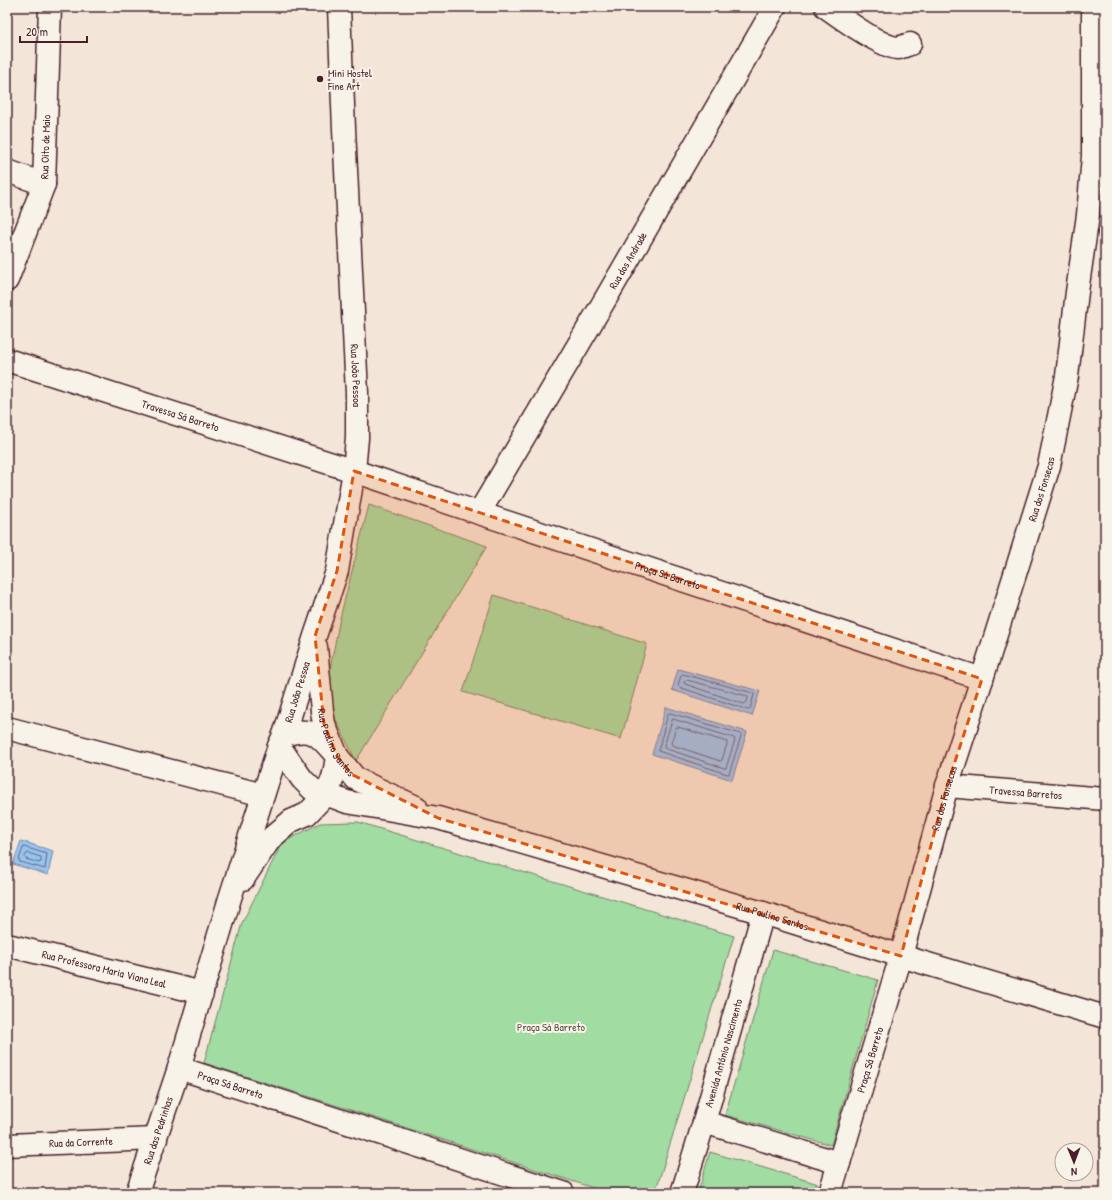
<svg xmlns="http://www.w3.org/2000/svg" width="1112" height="1200" font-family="'Patrick Hand',sans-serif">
	<rect width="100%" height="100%" fill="#f3e6d8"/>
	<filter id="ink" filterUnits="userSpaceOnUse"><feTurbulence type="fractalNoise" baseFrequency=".025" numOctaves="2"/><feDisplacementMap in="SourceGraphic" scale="8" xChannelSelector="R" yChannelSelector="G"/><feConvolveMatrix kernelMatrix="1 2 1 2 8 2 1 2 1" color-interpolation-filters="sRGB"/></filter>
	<g filter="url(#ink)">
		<path fill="#a1dca2" stroke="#767e66" d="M369,505L487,546L356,761L334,716L329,674L340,618Z
			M494,595L647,644L621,739L463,692Z
			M358,822L734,936L655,1193H609L204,1063L242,923L282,843L320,823Z
			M773,950L878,980L831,1145L725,1115Z
			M710,1152L822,1185L820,1193H698Z"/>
		<path fill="#96c4f1" stroke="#7882a2" d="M678,669L760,691L752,716L672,690Z
			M666,707L747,732L732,780L652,754Z
			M21,841L53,851L48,875L13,864Z"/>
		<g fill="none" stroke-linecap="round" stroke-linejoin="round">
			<path stroke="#68617a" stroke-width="1" d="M683,674L753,693L754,695L750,709L748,710L679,687L678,685L681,676Z
				M687,680L747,696L748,698L747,702L744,704L685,684L684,682Z
				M670,713L741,734V736L729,774H727L658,751L668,714Z
				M673,719L734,738L735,740L726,768H724L664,748V746Z
				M678,727L727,742V744L722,760L720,761L672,745L671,743L676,728Z
				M24,847L47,854L45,869L20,862L19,860Z
				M28,853L41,857V862L39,863L26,859L25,857Z"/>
			<g stroke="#4a1f2b" stroke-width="25">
				<g id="minor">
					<path d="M826,7C840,17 883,48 898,48C902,47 907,45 910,44"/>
					<path d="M7,171L44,184"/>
					<path id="s1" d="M7,280L44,184L50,7"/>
					<path id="s2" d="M7,360L354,471L479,513L982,679"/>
					<path id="s3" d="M479,513L606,298L775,7"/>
					<path d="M7,728L263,795"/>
					<path id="s4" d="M947,786L1105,799"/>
					<path d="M243,879L270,839L291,821L307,814L325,795"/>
					<path id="s5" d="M7,945L202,993"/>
					<path id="s6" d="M179,1068L563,1193"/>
					<path d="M704,1122L839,1163"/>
					<path id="s7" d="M7,1145L156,1139"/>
					<path id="s8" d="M137,1193L179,1068L230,898L279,746"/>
					<path id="s9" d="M830,1193L901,956L947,786L982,679L1049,466L1067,376L1077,292L1088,215L1093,156V7"/>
				</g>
			</g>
			<g stroke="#4a1f2b" stroke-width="25">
				<g id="major">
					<path id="s10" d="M339,7L344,129L357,393V438L354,471L337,571L315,636L284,735L279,746L302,779L312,789L347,802L438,818L763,913L901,956L1105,1017"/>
					<path id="s11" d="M316,647L322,711L324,724L337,756L356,779L416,807"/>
					<path d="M284,735C314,726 318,735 337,756C335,771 333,783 325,795"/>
					<path id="s12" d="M682,1193L704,1122L763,913"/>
				</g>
			</g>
			<use href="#minor" stroke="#f7f3e8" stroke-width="22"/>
			<use href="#major" stroke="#f7f3e8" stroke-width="22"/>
		</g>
	</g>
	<path fill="#e0560e" fill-opacity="0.2" stroke="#e0560e" stroke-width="3" stroke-dasharray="8 5" stroke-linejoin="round" d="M354,471L982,679L947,786L901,956L438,818L351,774L337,756L324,724L315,636L337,571Z"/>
	<circle fill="#4a1f2b" stroke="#f7f3e8" stroke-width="1.5" cx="320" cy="79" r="4"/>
	<g text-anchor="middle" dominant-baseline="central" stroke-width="4" stroke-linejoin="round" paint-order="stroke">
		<g font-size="11" fill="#4a1f2b" stroke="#f7f3e8" text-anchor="start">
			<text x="328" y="73">Mini Hostel<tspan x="328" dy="13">Fine Art</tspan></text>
		</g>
		<g font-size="11" fill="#4a1f2b" stroke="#f7f3e8">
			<text stroke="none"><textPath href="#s1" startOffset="140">Rua Oito de Maio</textPath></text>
			<text stroke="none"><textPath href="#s3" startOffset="293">Rua dos Andrade</textPath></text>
			<text stroke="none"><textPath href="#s10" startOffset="369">Rua João Pessoa</textPath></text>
			<text stroke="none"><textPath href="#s2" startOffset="182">Travessa Sá Barreto</textPath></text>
			<text stroke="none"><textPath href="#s9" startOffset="735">Rua dos Fonsecas</textPath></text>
			<text stroke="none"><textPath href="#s2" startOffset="695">Praça Sá Barreto</textPath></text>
			<text transform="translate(297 692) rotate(-73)">Rua João Pessoa</text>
			<text stroke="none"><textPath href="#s11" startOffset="99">Rua Paulino Santos</textPath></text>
			<text stroke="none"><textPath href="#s4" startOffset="79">Travessa Barretos</textPath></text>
			<text stroke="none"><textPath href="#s9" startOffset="411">Rua dos Fonsecas</textPath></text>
			<text stroke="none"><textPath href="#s10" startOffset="1283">Rua Paulino Santos</textPath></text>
			<text stroke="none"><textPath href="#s5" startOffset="100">Rua Professora Maria Viana Leal</textPath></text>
			<text stroke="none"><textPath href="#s12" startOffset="146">Avenida Antônio Nascimento</textPath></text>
			<text stroke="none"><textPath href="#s9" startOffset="139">Praça Sá Barreto</textPath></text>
			<text stroke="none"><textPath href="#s6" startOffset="54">Praça Sá Barreto</textPath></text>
			<text stroke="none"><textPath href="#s8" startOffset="66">Rua das Pedrinhas</textPath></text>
			<text stroke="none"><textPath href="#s7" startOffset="74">Rua da Corrente</textPath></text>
		</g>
		<g font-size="11" fill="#604e49" stroke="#f7f3e8">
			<text x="551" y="1027">Praça Sá Barreto</text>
		</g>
	</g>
	<rect width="1112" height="1200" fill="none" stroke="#f7f3e8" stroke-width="24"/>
	<rect x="12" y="12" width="1088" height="1176" fill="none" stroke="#4a1f2b" stroke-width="1.5" filter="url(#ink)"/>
	<g transform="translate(1074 1162) rotate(179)"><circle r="19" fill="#f7f3e8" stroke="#b29e9c"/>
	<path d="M0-3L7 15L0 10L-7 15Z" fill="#4a1f2b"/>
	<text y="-6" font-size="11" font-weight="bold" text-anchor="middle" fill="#4a1f2b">N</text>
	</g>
	<path d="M20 36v6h67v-6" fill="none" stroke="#4a1f2b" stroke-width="2"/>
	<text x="26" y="36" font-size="12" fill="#4a1f2b" stroke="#f7f3e8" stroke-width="3" paint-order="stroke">20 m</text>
</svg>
